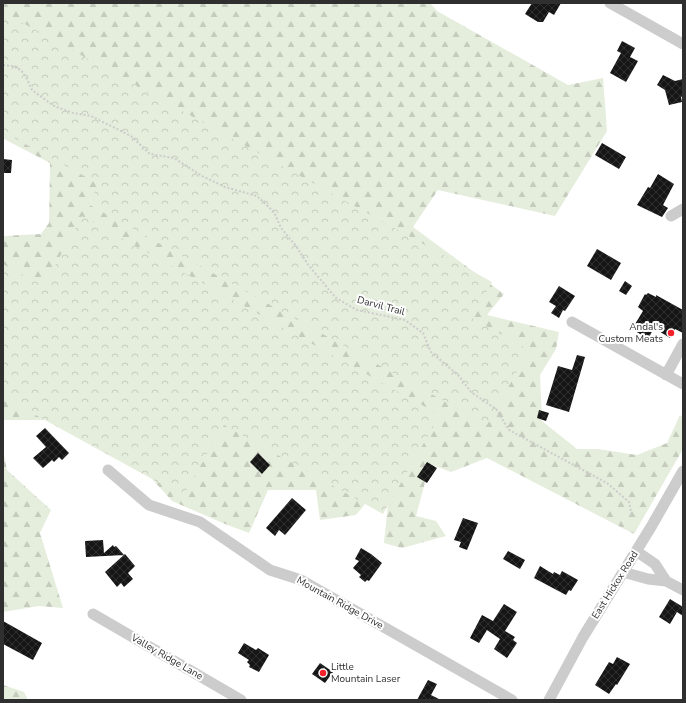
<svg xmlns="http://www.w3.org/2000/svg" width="686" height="703" font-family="'Nunito Sans',sans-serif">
	<defs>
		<pattern id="forest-firs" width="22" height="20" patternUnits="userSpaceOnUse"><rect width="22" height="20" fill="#e5eedc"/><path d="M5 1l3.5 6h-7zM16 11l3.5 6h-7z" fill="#c5ccbd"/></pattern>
		<pattern id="park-crowns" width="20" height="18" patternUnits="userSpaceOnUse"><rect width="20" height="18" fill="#e5eedc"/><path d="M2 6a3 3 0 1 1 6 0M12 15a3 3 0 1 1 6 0" fill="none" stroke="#c5ccbd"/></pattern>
		<pattern id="building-cross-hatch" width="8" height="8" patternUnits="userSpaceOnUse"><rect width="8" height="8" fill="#161616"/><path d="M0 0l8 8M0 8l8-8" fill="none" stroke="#303030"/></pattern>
	</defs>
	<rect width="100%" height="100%" fill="#fff"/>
	<path fill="url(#forest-firs)" d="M3,3H430L437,11L568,85L603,78L607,131L555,216L438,190L413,227L504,294L487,315L559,332L556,349L540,375L542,421L577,449H598L637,455L667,443L680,415L683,418V449L634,534L487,458L451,472L430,464L416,516L436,521L446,536L402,548L384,543L389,494H373L356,515L320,520L316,490H268L249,533L225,524L172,501L142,468L46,420H3V236L41,234L49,223L50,163L4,139L3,142Z
		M3,450L7,470L51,510L40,533L63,608L39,606L3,612Z
		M3,685L24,692L28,700H3Z"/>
	<path fill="url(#park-crowns)" d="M3,12L492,282L472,318L529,350L487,425L88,204L99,184L3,132Z
		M82,216L440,415L383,514L224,425L183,496L3,397V264L44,286Z"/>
	<path fill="url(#building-cross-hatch)" d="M532,3H561L554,15L549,12L543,22H538L525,14Z
		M622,41L635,48L630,57L638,61L626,82L610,73L621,53L617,51Z
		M663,75L675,81L683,79V96L681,97L682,102L669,105L665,90L657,85Z
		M602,143L626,157L619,169L595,155Z
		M3,159L12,160L11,173H3Z
		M658,174L674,184L663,205L668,208L662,217L637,205L648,187L650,188Z
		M597,249L621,263L611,280L587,266Z
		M625,281L632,286L626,295L619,291Z
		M559,286L575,296L565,311L563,310L559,318L551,313L556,306L549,302Z
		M648,293L656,297V295L683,310V333L675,329L670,338L654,328L648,339L632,329L643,311L638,307L645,294L646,295Z
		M577,355L585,357L569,412L546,405L558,366L572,370Z
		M539,410L549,413L546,421L537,418Z
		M45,428L69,453L62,460L59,457L54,462L52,460L43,468L33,458L46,447L36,436Z
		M258,453L270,465L262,474L250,462Z
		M427,462L437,468L427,483L417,477Z
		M292,498L306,510L285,535L279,530L275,536L266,528Z
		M463,518L478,523L467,550L459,547L461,542L454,540Z
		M103,540L104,553L113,545L114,547L116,546L124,555L86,557L85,541Z
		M361,548L371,554L382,563L369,581L367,580L365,582L359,577L361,575L353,568L359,561L355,559Z
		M508,551L525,560L520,569L503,559Z
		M125,554L135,566L128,573L133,579L124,587L121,583L117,587L105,572Z
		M540,566L553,574L554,572L560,575L562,571L578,580L571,591L569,590L566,595L534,578Z
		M670,599L683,607V616L677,612L670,624L659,617Z
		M504,604L517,612L505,631L515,637L513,640L517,643L507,658L494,649L500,639L487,630L479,643L470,638L482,615L493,621Z
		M3,621L42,643L33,660L3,644Z
		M244,643L256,650L258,648L269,655L259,672L249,667L250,665L247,662L249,660L238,653Z
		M617,657L630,664L617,685L616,684L609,694L595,685L609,662L613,664Z
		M320,663L333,672L325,683L312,674Z
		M428,680L437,684L431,695L441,700H417Z"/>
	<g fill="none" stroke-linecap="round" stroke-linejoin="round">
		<path stroke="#ccc" stroke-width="2" stroke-dasharray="2 2" stroke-linecap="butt" d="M3,65L12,66L21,70L27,79L32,90L54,106L73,113L91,116L131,136L150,154L174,158L202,176L225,187L257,196L274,212L281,228L296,246L309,266L336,298L357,310L405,320L423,333L431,352L459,376L471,392L496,409L509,430L607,483L629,502L632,517"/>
		<path stroke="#ccc" stroke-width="11" d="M610,3L683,44
			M671,216L683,209
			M572,322L683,384
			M666,375L683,344
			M108,470L149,505L200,522L270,570L301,580L512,700
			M636,551L655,564L666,581
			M623,572L648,579L666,581L683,590
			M93,614L241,700
			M549,700L583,637L651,527L683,471"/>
	</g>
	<g fill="#f5222b" stroke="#fff" stroke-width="1.5">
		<circle cx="671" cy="333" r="4"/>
		<circle cx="323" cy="673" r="4"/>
	</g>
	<g text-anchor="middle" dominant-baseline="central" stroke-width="4" stroke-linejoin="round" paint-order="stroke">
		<g font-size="10" fill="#2f2f2f" stroke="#fff">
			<text transform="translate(381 306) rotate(15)">Darvil Trail</text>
			<text transform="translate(615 585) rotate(-58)">East Hickox Road</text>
			<text transform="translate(340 603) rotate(29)">Mountain Ridge Drive</text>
			<text transform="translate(167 657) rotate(30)">Valley Ridge Lane</text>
		</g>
		<g font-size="10" fill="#2f2f2f" stroke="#fff" text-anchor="end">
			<text x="663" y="327">Andal's<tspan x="663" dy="12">Custom Meats</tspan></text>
			<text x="331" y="667" text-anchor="start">Little<tspan x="331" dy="12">Mountain Laser</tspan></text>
		</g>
	</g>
	<rect width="686" height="703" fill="none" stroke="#2f2f2f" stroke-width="8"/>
</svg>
